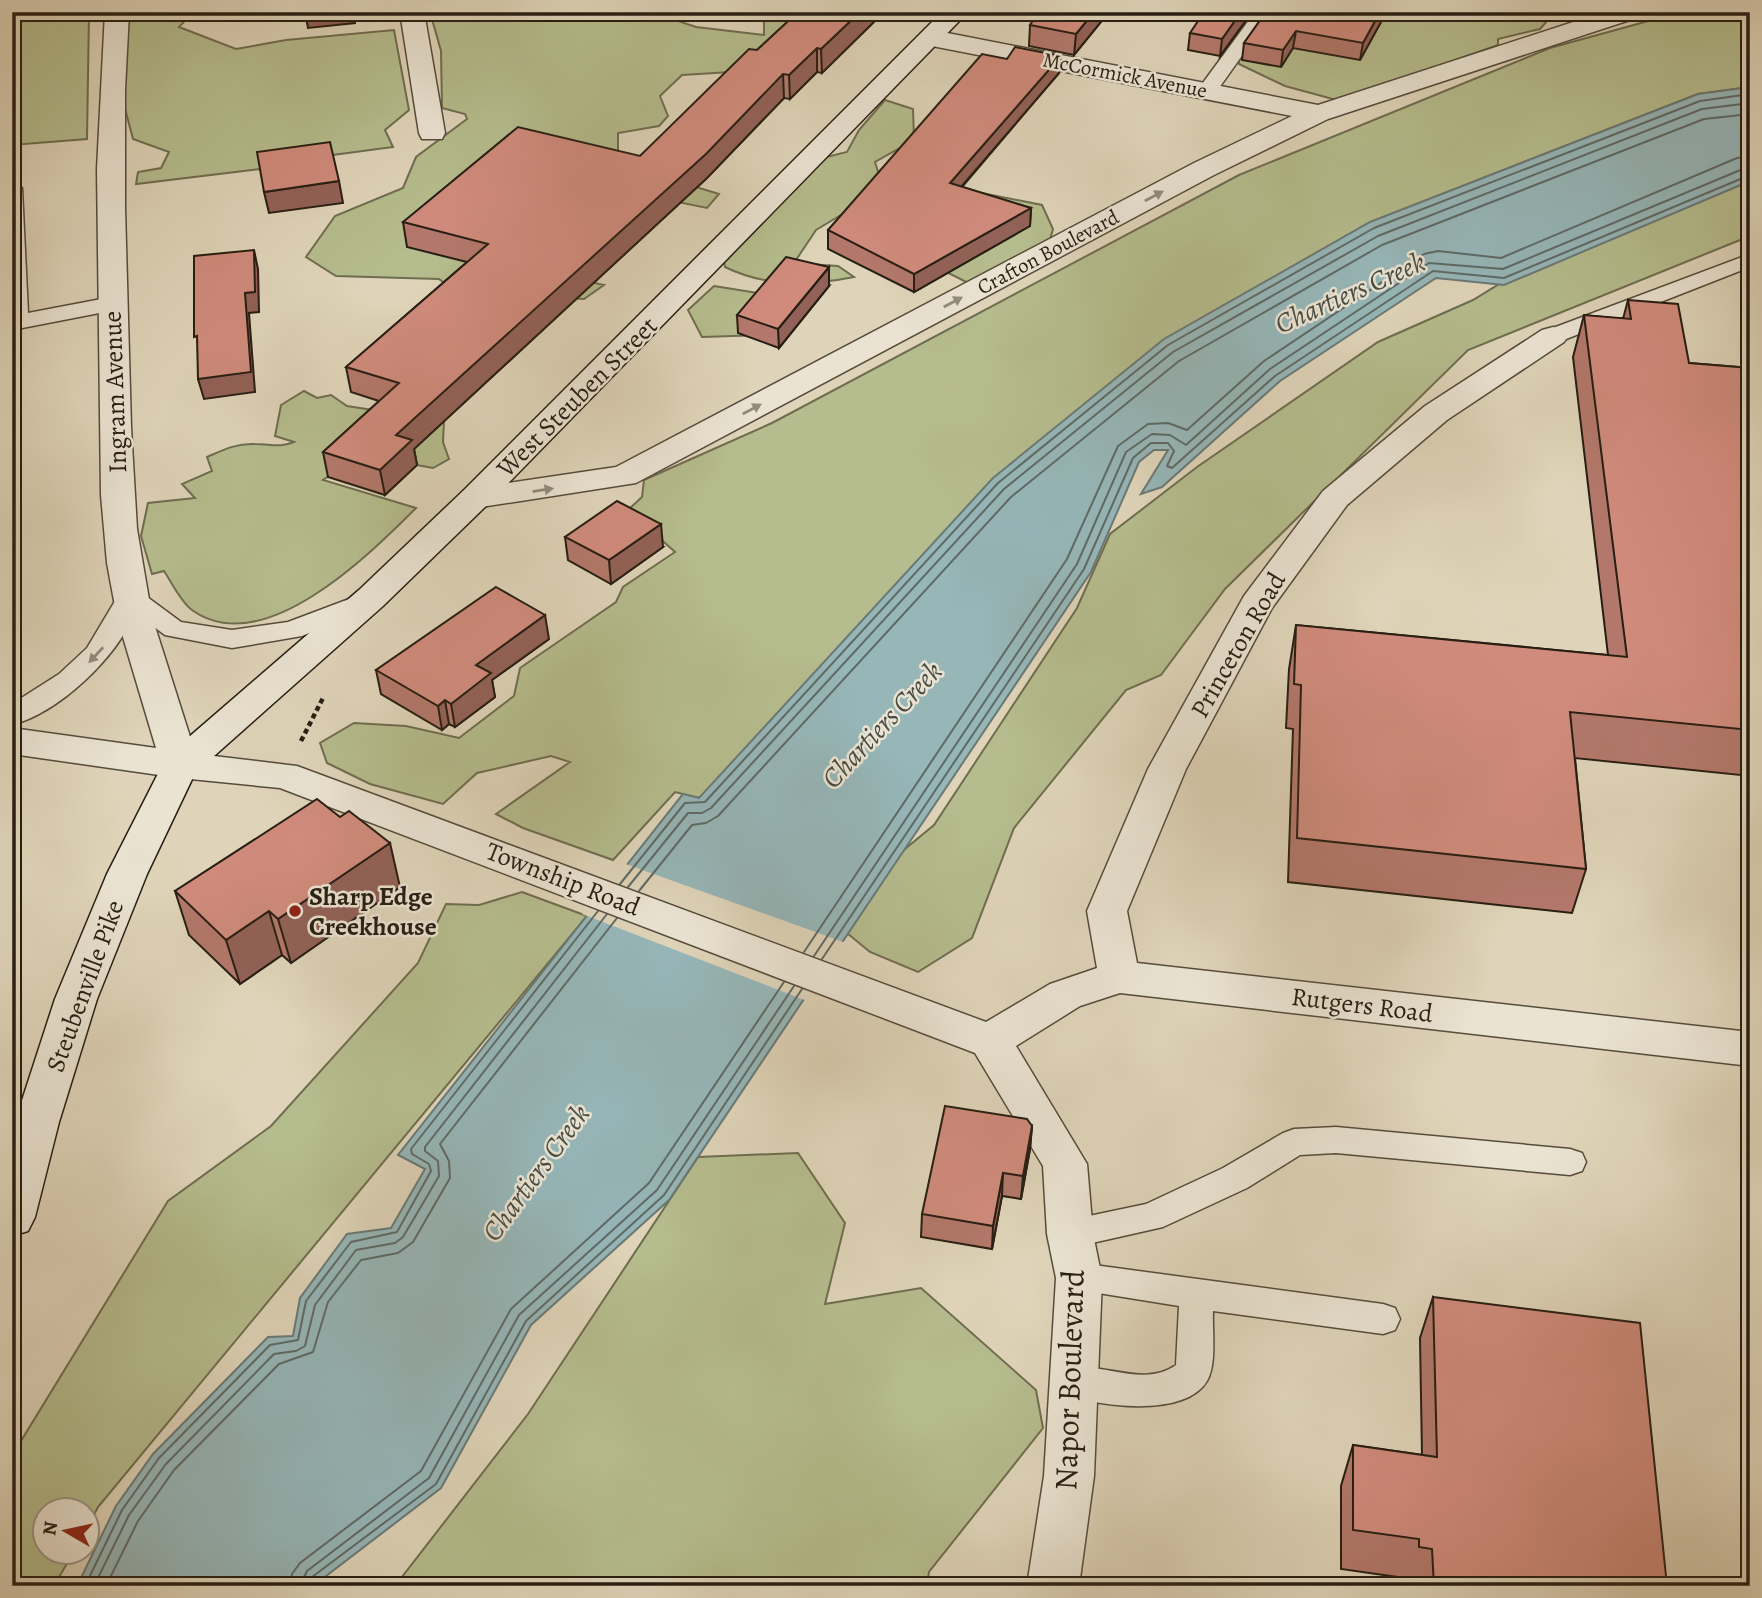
<svg xmlns="http://www.w3.org/2000/svg" width="1762" height="1598" font-family="Alegreya,serif">
	<rect width="100%" height="100%" fill="#dfd4b9"/>
	<filter id="stains"><feTurbulence type="fractalNoise" baseFrequency=".00286" numOctaves="4"/><feColorMatrix values="0 0 0 0 .2 0 0 0 0 .09 0 0 0 0 .02 0 0 0 .5 -.17"/></filter>
	<radialGradient id="worn" r=".72"><stop offset=".6" stop-color="#630" stop-opacity="0"/><stop offset="1" stop-color="#630" stop-opacity=".3"/></radialGradient>
	<path fill="#b5bc8d" stroke="#6e6d50" stroke-width="2" d="M12,12H89L87,139L12,145Z
		M127,12H193L179,27L236,49L286,40L394,30L409,110L385,130L393,147L288,161L286,166L136,184L138,172L161,168L169,152L133,139L124,105Z
		M430,12H668L666,17L696,27L764,35V20L792,12H882L880,17L846,23L780,69L682,75L660,96L668,116L659,126L618,133V163L719,194L707,208L624,191L518,266L604,285L584,299L490,295L467,301L439,279L336,276L306,257L335,216L403,188L416,157L467,119L465,114L442,108L441,51Z
		M1249,12H1555L1540,29L1498,39V45L1340,101L1285,86L1239,64L1236,27Z
		M1681,12H1750V87L1698,94L1371,222L699,798L675,792L613,860L523,828L496,814L570,762L551,756L477,773L443,804L370,784L327,763L320,743L354,723L406,726L459,738L514,696L520,668L616,602L623,587L675,552L628,510L642,497L644,480L772,423L1239,175L1550,48Z
		M885,100L913,109L914,140L875,162L882,184L861,203L816,230L794,263L838,266L854,277C809,286 766,287 725,267L720,240L794,165L847,152L859,130Z
		M1750,168V236L1468,350L1225,589L1161,675L1126,690L1014,828L972,938L918,972L870,952L825,915L934,825L1077,608L1110,534L1197,467L1378,342L1473,300L1533,263Z
		M957,188L1042,205L1053,229L1044,261L970,284L913,255Z
		M714,286L771,295L765,335L702,337L688,310Z
		M304,391L317,398L331,395L347,406L444,421L443,442L449,459L433,468L362,455L323,480L416,508C369,555 263,661 192,610C181,602 172,583 164,571L152,574L141,536L148,503L195,498L182,484L212,471L207,457C223,450 237,443 255,444C271,444 280,448 294,442L275,436L281,405Z
		M522,892L587,916L98,1507L88,1526V1510H46V1552L73,1553L54,1586H12V1477L21,1441L168,1201L271,1126L418,963L446,904L479,905Z
		M798,1153L845,1223L825,1304L921,1288L1036,1390L1043,1428L929,1572L927,1586H395L528,1414L698,1157Z"/>
	<path fill="#96b6b8" stroke="#6a7976" stroke-width="2" d="M1750,87V181L1504,285L1436,278L1280,381L1162,487L1141,494L1168,450H1154L1139,462L1091,572L669,1200L531,1325L441,1488L313,1586H77L116,1506L153,1454L268,1337L293,1336L300,1298L347,1234L391,1228L425,1169L398,1155L683,794L699,798L993,478L1164,339L1370,222L1698,94Z"/>
	<path fill="#dfd4b9" d="M623,863L846,943L807,1001L582,914Z"/>
	<g fill="none" stroke-linecap="round" stroke-linejoin="round">
		<path stroke="#5e6a66" stroke-width="2" d="M620,884L685,803L705,802L998,483L1168,345L1374,228L1700,101L1750,94
			M628,887L688,813H702L711,808L1004,489L1173,352L1378,236L1702,109L1750,103
			M639,891L692,825L706,823L718,816L1011,497L1179,361L1382,245L1704,119L1750,114
			M804,952L1067,559L1118,446L1148,424L1168,423L1187,430L1264,361L1424,254L1438,251L1501,258L1737,158L1750,156
			M814,956L1077,564L1126,452L1152,434L1170,435L1186,445L1270,369L1429,263L1503,269L1750,166
			M822,959L1084,569L1133,458L1151,443H1168L1174,451L1167,466L1172,468L1275,376L1433,271L1504,278L1750,175
			M85,1586L122,1510L159,1458L270,1345L298,1340L306,1301L351,1242L397,1232L431,1171L429,1164L412,1154L411,1149L598,911
			M94,1586L129,1515L166,1464L274,1354L296,1351L305,1346L315,1305L356,1250L395,1243L403,1237L439,1176L438,1161L425,1151V1147L607,914
			M106,1586L138,1521L174,1470L279,1364L313,1352L328,1302L361,1260L398,1253L413,1242L450,1178L449,1161L440,1144L617,918
			M290,1586L292,1574L300,1563L421,1471L511,1309L649,1183L784,982
			M300,1586L307,1571L429,1478L519,1315L657,1190L794,986
			M309,1586L312,1577L436,1484L526,1321L664,1195L802,989"/>
		<g stroke="#554c3c" stroke-width="3">
			<path id="service" d="M1255,12H1273L1214,95H1200L1197,91Z
				M12,182L22,188L28,313L112,297L123,304L120,309L12,330Z
				M1750,254V267L1561,341L1553,343L1542,336L1545,331Z
				M130,589L139,591L181,622L232,630L288,622L365,593L374,595L378,601L374,607L302,636L232,648L165,635L135,613C116,658 60,712 12,725V704L59,674L87,648L121,591Z
				M1336,1127L1570,1149L1582,1153L1586,1162L1582,1171L1570,1175L1336,1153L1300,1155L1247,1188L1163,1227L1070,1248L1058,1244L1053,1234L1058,1224L1070,1220L1146,1204L1223,1168L1283,1133L1294,1129Z
				M1079,1263L1383,1304L1395,1308L1400,1319L1395,1330L1383,1334L1213,1311C1212,1331 1217,1364 1207,1381C1184,1419 1095,1406 1061,1393L1056,1382L1061,1371C1098,1357 1141,1390 1176,1365L1179,1306L1067,1288L1062,1278L1067,1268Z"/>
		</g>
		<g stroke="#554c3c" stroke-width="3">
			<path id="minor" d="M400,12H424L445,133L442,139H422L419,133Z
				M1604,12H1642L1639,17L1328,119L1214,175L636,483L475,508L463,505L458,498L463,491L475,488L616,467L1194,163L1292,116L932,46L923,43L919,38L923,33L932,30L1318,105Z
				M1553,327L1564,330L1568,336L1564,342L1447,420L1347,505L1272,608L1186,769L1127,911L1137,963L1750,1032V1066L1120,993L1080,1006L1016,1046L1087,1164L1093,1234L1102,1278L1094,1476L1079,1586H1027L1044,1476L1056,1278L1047,1234L1043,1166L975,1053L280,788L180,778L167,774L161,765L167,756L180,752L297,766L986,1022L1050,984L1097,968L1087,911L1148,769L1244,596L1323,491L1425,406L1542,330Z"/>
		</g>
		<g stroke="#554c3c" stroke-width="3">
			<path id="tertiary" d="M105,12H129L125,90V208L131,427L137,529L152,617L199,765L193,774L180,778L12,754V728L156,748L117,617L107,563L101,495L97,169Z"/>
		</g>
		<g stroke="#271e13" stroke-width="3">
			<path id="secondary" d="M942,12H968L487,505L383,606L195,773L147,874L97,999L59,1122L35,1217L28,1231L12,1236V1132L15,1122L55,999L107,874L167,756L359,590L463,491Z"/>
		</g>
		<path stroke="#271e13" stroke-width="4.5" stroke-dasharray="5 3.5" stroke-linecap="butt" d="M301,741L324,696"/>
		<use href="#service" fill="#eae3d2" fill-rule="evenodd"/>
		<use href="#minor" fill="#eae3d2" fill-rule="evenodd"/>
		<use href="#tertiary" fill="#eae3d2" fill-rule="evenodd"/>
		<use href="#secondary" fill="#eae3d2" fill-rule="evenodd"/>
	</g>
	<path fill="#b3786b" stroke="#271e13" stroke-width="2" d="M798,12H884L822,73L817,72L790,99L784,98L707,178L414,449L417,465L385,495L328,477L323,452L379,401L351,392L346,367L467,262L407,247L403,222L640,156L757,50Z
		M1039,12H1109L1074,55L1029,46L1030,25Z
		M1252,12L1220,56L1188,50L1190,33Z
		M1266,12H1382L1381,22L1360,60L1293,48L1281,67L1242,60L1244,43Z
		M1061,56L1059,73L962,187L1031,208L1030,226L914,292L828,249V230L1007,59Z
		M829,286L779,348L738,333L737,315Z
		M1628,300L1689,363L1750,368V776L1575,758L1586,869L1572,913L1288,882L1293,729L1286,728L1289,669L1296,625L1608,655L1573,357L1584,315L1623,319Z
		M565,537L663,547L611,584L568,560Z
		M549,639L492,680L495,697L455,727L449,724L442,730L381,694L376,670Z
		M400,887L291,963L282,955L240,984L189,935L175,891Z
		M1032,1126L1030,1149L1021,1199L1002,1196L992,1249L921,1237L922,1214Z
		M1433,1297L1667,1586H1405L1404,1578L1341,1569V1486L1353,1445L1422,1455L1420,1338Z"/>
	<path fill="#926157" stroke="#271e13" stroke-width="2" d="M305,12H354L355,23L308,28Z
		M860,12H884L822,73L821,49Z
		M1094,12H1109L1074,55L1076,34Z
		M1241,12H1252L1220,56L1222,39Z
		M1380,12H1382L1381,22L1360,60L1363,43Z
		M1296,31L1293,48L1281,67L1283,50Z
		M817,48V72L790,99L789,75Z
		M1061,56L1059,73L949,201L950,183Z
		M783,74L784,98L707,178L414,449L417,465L385,495L380,470L396,435Z
		M339,181L343,203L269,213L264,192Z
		M1031,208L1030,226L914,292V274Z
		M254,250L258,269L259,312L249,313L255,392L204,399L198,379L245,293Z
		M829,267V286L779,348L778,329Z
		M661,524L663,547L611,584L609,560Z
		M545,615L549,639L492,680L495,697L455,727L451,704L476,665Z
		M445,700L449,724L442,730L438,706Z
		M390,843L400,887L291,963L278,919Z
		M269,911L282,955L240,984L226,940Z
		M1032,1126L1030,1149L1021,1199L1023,1176Z
		M1003,1173L1002,1196L992,1249L993,1226Z"/>
	<path fill="#d08b7c" stroke="#271e13" stroke-width="2" d="M798,12H860L821,49L817,48L789,75L783,74L706,154L396,435L412,440L380,470L323,452L399,383L346,367L488,244L403,222L518,127L640,156L749,49L757,50Z
		M1039,12H1094L1076,34L1030,25Z
		M1204,12H1241L1222,39L1190,33Z
		M1266,12H1380L1363,43L1296,31L1283,50L1244,43Z
		M1015,47L1061,56L950,183L1031,208L914,274L828,230L982,54L1007,59Z
		M330,142L339,181L264,192L257,152Z
		M254,250L255,292L245,293L251,372L198,379L197,336L194,337V256Z
		M786,257L829,267L778,329L737,315Z
		M1628,300L1678,304L1689,363L1750,368V730L1570,712L1586,869L1297,838L1301,685L1294,684L1296,625L1627,657L1584,315L1631,319Z
		M617,501L661,524L609,560L565,537Z
		M496,587L545,615L476,665L491,673L451,704L445,700L438,706L376,670Z
		M317,799L340,817L349,811L390,843L278,919L269,911L226,940L175,891Z
		M945,1106L1027,1119L1032,1126L1023,1176L1003,1173L993,1226L922,1214Z
		M1433,1297L1640,1323L1667,1586H1434L1432,1549L1419,1547V1539L1353,1530V1445L1437,1457Z"/>
	<defs><path id="oneway-solid" d="M-6-.8H1V-3.2L6.5 0L1 3.2V.8H-6Z" transform="scale(1.75)"/></defs>
	<g fill="#928a7c">
		<use href="#oneway-solid" transform="translate(1154 196) rotate(-28)"/>
		<use href="#oneway-solid" transform="translate(953 302) rotate(-28)"/>
		<use href="#oneway-solid" transform="translate(752 409) rotate(-28)"/>
		<use href="#oneway-solid" transform="translate(543 490) rotate(-9)"/>
		<use href="#oneway-solid" transform="translate(96 655) rotate(133)"/>
	</g>
	<circle fill="#8f2418" stroke="#eae3d2" stroke-width="2.5" cx="295" cy="911" r="7"/>
	<g text-anchor="middle" dominant-baseline="central" stroke-width="5" stroke-linejoin="round" paint-order="stroke">
		<g font-size="21" fill="#271e13" stroke="#eae3d2">
			<text transform="translate(1125 75) rotate(11)">McCormick Avenue</text>
			<text transform="translate(1048 252) rotate(-28)">Crafton Boulevard</text>
		</g>
		<g font-size="26" fill="#271e13" stroke="#eae3d2">
			<text transform="translate(115 392) rotate(-92)">Ingram Avenue</text>
			<text transform="translate(577 397) rotate(-45)">West Steuben Street</text>
			<text transform="translate(1238 645) rotate(-60)">Princeton Road</text>
			<text transform="translate(563 879) rotate(21)">Township Road</text>
			<text transform="translate(85 986) rotate(-70)">Steubenville Pike</text>
			<text transform="translate(1362 1005) rotate(7)">Rutgers Road</text>
		</g>
		<g font-size="26" font-weight="bold" fill="#271e13" stroke="#eae3d2" text-anchor="start">
			<text x="309" y="896">Sharp Edge<tspan x="309" dy="30">Creekhouse</tspan></text>
		</g>
		<g font-size="28" font-style="italic" fill="#484c45" stroke="#eae3d2">
			<text transform="translate(1350 293) rotate(-24)">Chartiers Creek</text>
			<text transform="translate(882 725) rotate(-47)">Chartiers Creek</text>
			<text transform="translate(536 1173) rotate(-54)">Chartiers Creek</text>
		</g>
		<g font-size="32" fill="#271e13" stroke="#eae3d2">
			<text transform="translate(1069 1380) rotate(-88)">Napor Boulevard</text>
		</g>
	</g>
	<rect width="1762" height="1598" fill="none" stroke="#dfd4b9" stroke-width="42"/>
	<rect x="14" y="14" width="1734" height="1570" fill="none" stroke="#271e13" stroke-width="3.5"/>
	<rect x="21" y="21" width="1720" height="1556" fill="none" stroke="#271e13" stroke-width="2"/>
	<g transform="translate(66 1531) rotate(279)"><circle r="33" fill="#eae3d2" stroke="#9c9486" stroke-width="2"/>
	<path d="M0-5L12 26L0 18L-12 26Z" fill="#8f2418"/>
	<text y="-10" font-size="19" font-weight="bold" text-anchor="middle" fill="#271e13">N</text>
	</g>
	<rect width="100%" height="100%" filter="url(#stains)"/>
	<rect width="100%" height="100%" fill="url(#worn)"/>
</svg>
